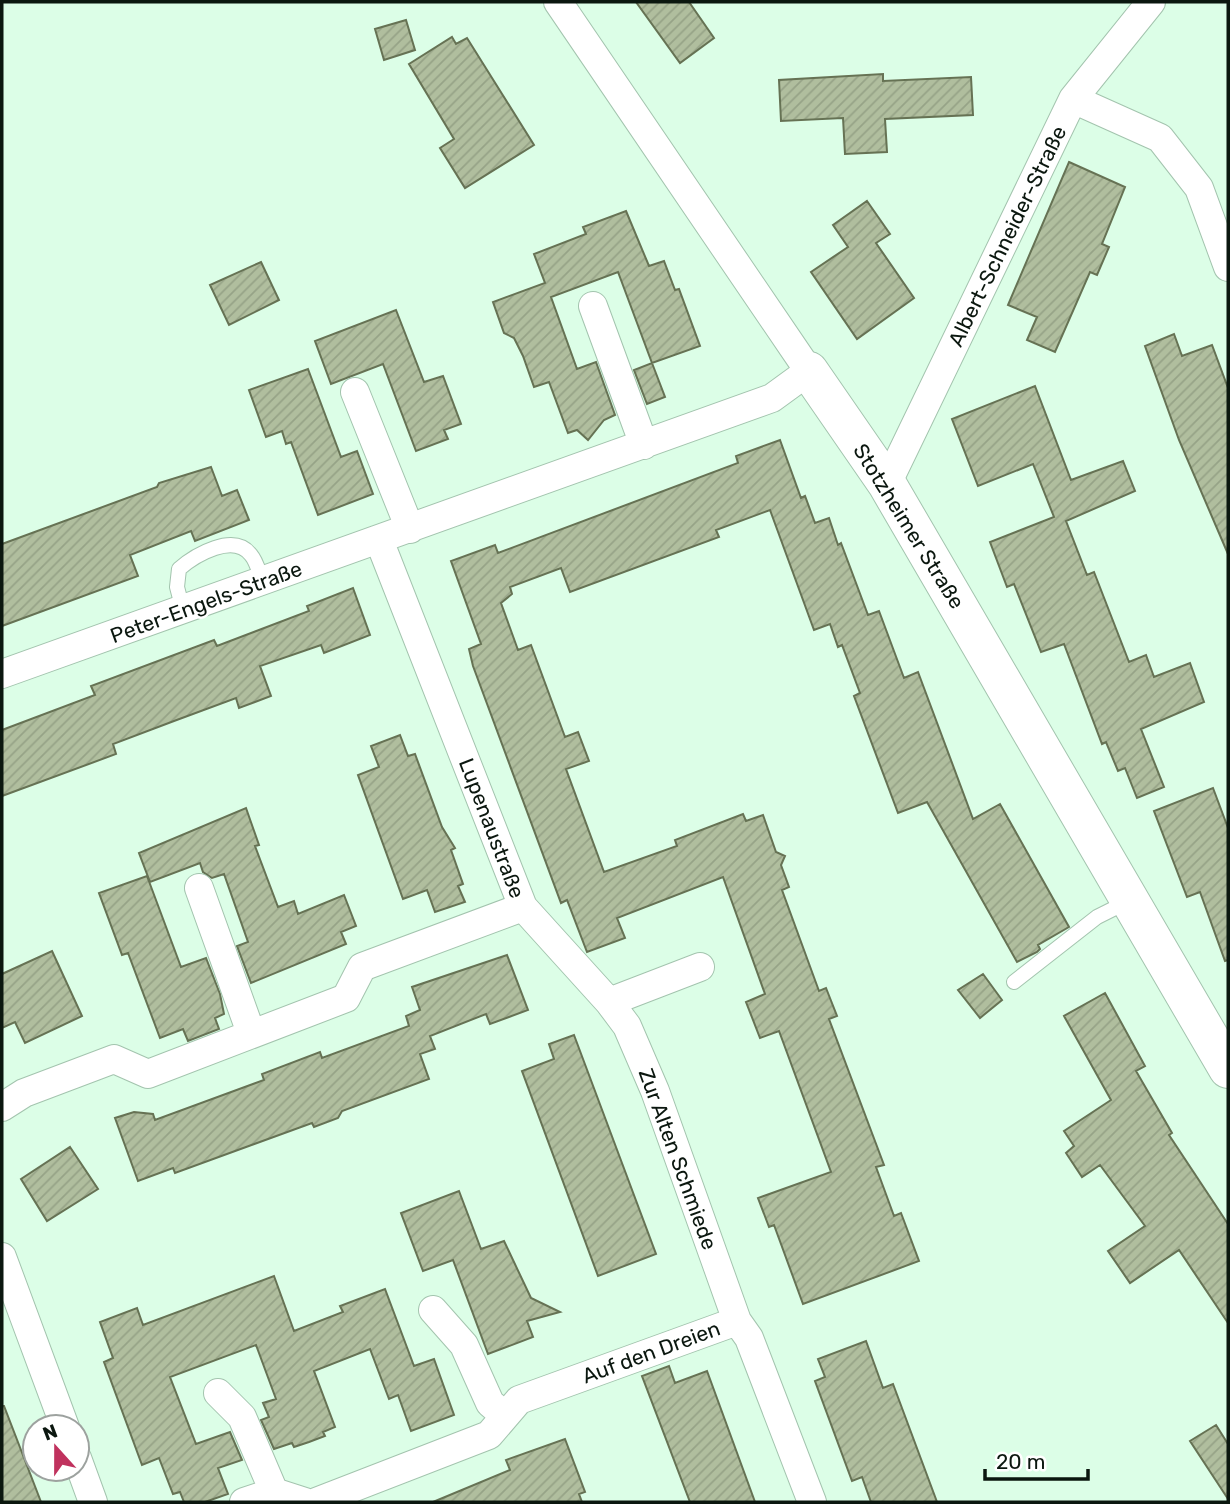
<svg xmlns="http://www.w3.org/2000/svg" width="1230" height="1504" font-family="Rubik,sans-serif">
	<defs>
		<pattern id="building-hatch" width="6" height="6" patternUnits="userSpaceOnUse" patternTransform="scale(1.75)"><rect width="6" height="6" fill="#b0be9e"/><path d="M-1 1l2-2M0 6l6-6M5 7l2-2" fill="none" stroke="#96a387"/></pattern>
	</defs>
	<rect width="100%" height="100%" fill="#dcfee7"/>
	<path fill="url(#building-hatch)" stroke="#667254" stroke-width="2" d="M636,2H689L714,38L680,63Z
		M406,20L415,50L384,60L375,29Z
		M452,37L456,44L467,38L534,145L465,188L440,148L454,139L409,64Z
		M883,74V81L971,77L973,115L885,119L887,152L845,154L843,118L781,121L779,80Z
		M1069,162L1125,187L1102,244L1109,247L1097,275L1090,272L1055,352L1027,340L1037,317L1008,305Z
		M867,201L890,234L876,243L914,298L857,339L811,272L848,247L833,225Z
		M626,211L649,266L664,261L675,290L679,289L700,346L652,363L618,272L551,297L577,369L596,362L615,415L604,420L588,440L577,430L568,433L549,382L534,387L523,356L514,338L504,333L493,302L545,283L534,254L586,234L583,227Z
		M261,262L279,300L229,325L210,285Z
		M396,310L424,382L443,376L461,424L444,430L448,439L416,451L383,364L331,384L315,341Z
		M1174,334L1182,356L1212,345L1228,388V554L1179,440L1145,346Z
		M652,363L665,397L647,404L634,370Z
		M308,369L341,457L357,451L373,494L318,515L291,442L286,444L282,431L266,437L249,390Z
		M1035,386L1071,480L1123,461L1135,491L1066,521L1087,575L1094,572L1129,662L1146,655L1154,677L1190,663L1204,702L1141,729L1164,787L1137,798L1125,768L1118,771L1106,742L1102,744L1064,644L1041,652L1014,584L1007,587L990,542L1054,517L1033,464L978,486L952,419Z
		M780,440L801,498L805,496L815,523L829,518L838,545L841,543L868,615L879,611L904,678L918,672L973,819L1000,804L1069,927L1038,945L1040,949L1037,952L1017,962L927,802L898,813L854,696L860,693L842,645L838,647L830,624L814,630L770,510L716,530L719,537L570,592L561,568L510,587L512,594L501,603L518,650L531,645L565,737L578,732L589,761L566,769L604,872L677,846L675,840L743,814L746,821L763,815L776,852L785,856L781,865L789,887L782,890L819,991L826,988L837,1016L829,1019L884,1165L876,1167L894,1216L901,1213L919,1261L803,1304L774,1225L769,1227L758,1198L831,1172L779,1031L760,1038L746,1002L765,994L723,877L617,918L625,938L587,952L567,900L561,903L473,666L469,649L481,644L451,561L495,545L498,553L738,463L736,456Z
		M211,467L222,496L237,490L249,520L195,541L191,531L130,555L138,576L2,626V544L157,487L159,483Z
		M353,588L370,635L324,653L321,645L260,666L271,696L239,708L236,698L174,721L113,744L116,754L2,796V730L95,695L91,686L214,640L217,646L309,611L307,606Z
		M400,735L408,756L415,754L442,827L455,848L451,850L463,884L458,886L465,902L435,912L427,890L403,899L358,775L379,767L371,746Z
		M1213,788L1228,828V960L1225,961L1200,892L1187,897L1154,811Z
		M246,808L259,845L255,846L278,907L294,901L298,914L344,895L356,926L341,932L346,944L251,983L237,946L248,942L224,874L212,878L203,872L200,863L150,882L139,853Z
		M147,876L181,967L206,958L220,994L224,1014L215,1018L219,1029L188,1041L183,1029L160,1038L128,953L122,955L99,893Z
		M52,951L82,1016L25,1043L15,1022L2,1028V974Z
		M507,955L528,1010L490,1024L486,1014L430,1036L435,1049L420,1054L429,1079L342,1111L338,1118L314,1127L312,1123L175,1173L173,1168L138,1181L115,1118L134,1112L153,1114L155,1120L264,1080L262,1074L320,1052L322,1058L409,1026L406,1016L420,1010L412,987Z
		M983,974L1002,1000L980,1018L958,990Z
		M1105,993L1145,1066L1136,1071L1172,1133L1169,1135L1228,1224V1323L1179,1250L1130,1283L1108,1251L1145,1226L1100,1165L1082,1177L1066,1153L1074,1146L1064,1131L1111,1100L1064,1016Z
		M574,1035L656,1254L598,1276L522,1071L554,1059L549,1044Z
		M70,1147L98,1189L47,1221L21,1179Z
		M459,1191L481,1249L504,1241L531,1298L560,1312L527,1321L533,1337L488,1354L453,1260L423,1271L401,1213Z
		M274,1276L294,1331L343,1312L340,1306L385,1289L414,1366L434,1359L454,1415L411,1431L398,1395L389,1399L370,1349L314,1371L335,1427L323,1432L325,1436L309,1442L294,1447L292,1443L274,1449L261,1420L269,1417L263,1403L276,1399L256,1345L170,1377L196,1444L230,1432L242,1460L218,1468L228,1494L205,1502H184L180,1492L173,1494L159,1458L142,1465L104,1362L113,1358L100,1322L137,1308L143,1325Z
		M866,1341L883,1388L893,1384L937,1502H871L862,1477L852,1481L815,1381L825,1377L818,1359Z
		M669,1366L675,1383L707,1371L755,1502H690L642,1376Z
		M2,1406H4L41,1502H2Z
		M1216,1425L1228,1444V1499L1190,1441Z
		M565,1439L585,1492L579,1494L582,1502H433L510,1470L506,1460Z"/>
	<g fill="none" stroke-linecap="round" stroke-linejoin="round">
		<g stroke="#a3c4ae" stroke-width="16">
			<path id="lane" d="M183,610L177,587L179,569C195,555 234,532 251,555C257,562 259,573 263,582
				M1014,982L1097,917L1129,901"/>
		</g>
		<g stroke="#a3c4ae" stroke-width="30">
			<path id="street" d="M1073,99L1160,138L1199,188L1228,267
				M593,306L644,445
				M355,392L410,529
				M887,484L1073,99L1151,2
				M2,674L772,398L809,371L558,2
				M199,888L251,1033
				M523,907L609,1002L627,1026L655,1091L737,1321L749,1338L812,1502
				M609,1002L700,967
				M2,1107L24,1093L114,1059L148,1074L346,998L362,967L523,907L379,540
				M2,1257L65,1427
				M433,1310L464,1345L490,1403L504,1415
				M218,1393L242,1417L274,1492
				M77,1458L93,1502
				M244,1502L274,1492L305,1502
				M316,1502L489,1435L519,1400L737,1321"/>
		</g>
		<g stroke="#a3c4ae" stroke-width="40">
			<path id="secondary" d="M809,371L887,484L1228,1069"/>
		</g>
		<use href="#lane" stroke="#fff" stroke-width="14"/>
		<use href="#street" stroke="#fff" stroke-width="28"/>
		<use href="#secondary" stroke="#fff" stroke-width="38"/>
	</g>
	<g text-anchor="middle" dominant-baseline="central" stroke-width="5" stroke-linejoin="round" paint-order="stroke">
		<g font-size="21" fill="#0b170f" stroke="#fff">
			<text transform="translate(1007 236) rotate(-64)">Albert-Schneider-Straße</text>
			<text transform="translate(909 526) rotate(58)">Stotzheimer Straße</text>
			<text transform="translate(206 602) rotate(-20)">Peter-Engels-Straße</text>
			<text transform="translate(492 828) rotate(69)">Lupenaustraße</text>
			<text transform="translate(678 1159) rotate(70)">Zur Alten Schmiede</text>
			<text transform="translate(651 1352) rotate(-20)">Auf den Dreien</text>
		</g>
	</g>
	<rect width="1230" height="1504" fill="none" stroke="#0b170f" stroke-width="7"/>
	<g transform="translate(56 1448) rotate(339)"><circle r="33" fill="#ffffff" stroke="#9da29f" stroke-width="2"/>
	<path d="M0-5L12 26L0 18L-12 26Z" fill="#c0325e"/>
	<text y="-10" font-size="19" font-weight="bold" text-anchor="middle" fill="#0b170f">N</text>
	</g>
	<path d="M985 1469v10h103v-10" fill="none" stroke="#0b170f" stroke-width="3.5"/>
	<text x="996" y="1469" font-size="21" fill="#0b170f" stroke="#ffffff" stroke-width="5" paint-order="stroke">20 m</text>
</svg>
